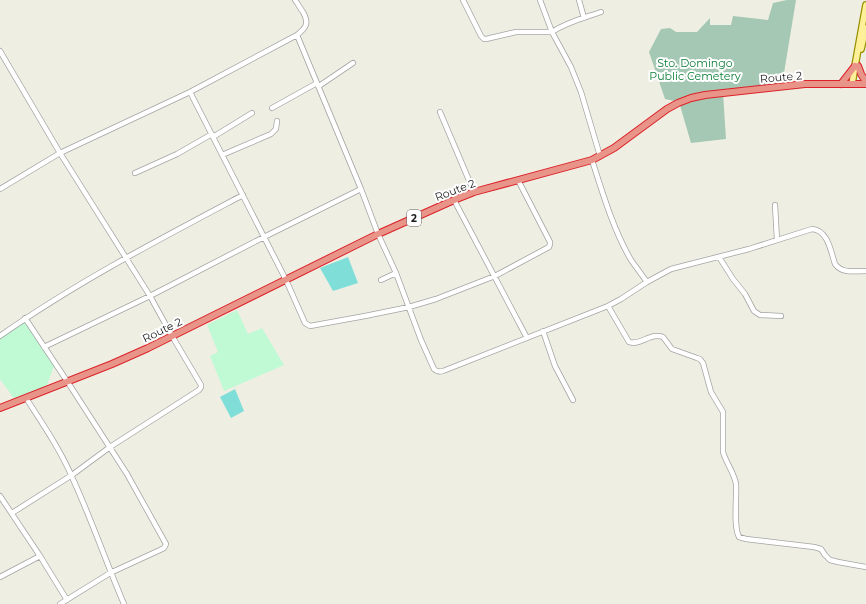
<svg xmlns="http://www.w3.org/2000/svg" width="866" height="604" font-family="Montserrat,sans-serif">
	<rect width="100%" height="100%" fill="#efeee3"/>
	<path fill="#a4c8b4" d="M787,0H796L782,85L723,93L726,139L691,143L679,102L665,99L649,52L661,29L670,28L676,32H697L710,18V25H731L733,16L768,20L773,3Z"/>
	<path fill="#bffad5" d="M237,310L248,334L262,328L284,365L224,391L210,356L218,352L207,325Z
		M24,320L54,366L46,388L15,400L0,379V337Z"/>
	<path fill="#7fdfd8" d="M348,257L358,283L333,291L320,268Z
		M235,389L244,411L231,418L220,397Z"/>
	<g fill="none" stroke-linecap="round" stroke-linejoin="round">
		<g stroke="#a4a4a4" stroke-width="6">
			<path id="minor" d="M463,0L481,36L484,39H486L516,32H552L571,67L581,92L600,156
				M540,0L552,32C567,22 584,18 601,12
				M579,0L584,18
				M297,35L361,189L378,234L396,273L421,340L434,369C437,372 440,372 443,371L608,306L621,299L647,282L671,269L749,249L812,229C828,230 831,252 835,264C842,274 855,271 866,271
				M0,51L60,153L150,296L172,336L201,385V387L199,390L110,447L72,475L12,513
				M319,86L353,63
				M190,92L286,280L305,323L310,326L365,316L409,307L436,299L495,276L549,247L550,244V242L518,180
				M272,108L317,83
				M440,112L474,192
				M213,137L252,113
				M222,155L271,134L276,129L277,121
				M592,160C603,194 613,229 631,260C636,267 642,275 647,282
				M135,173L177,154L212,134
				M0,189L60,153L190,92L297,35C307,27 309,23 303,12C300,8 298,4 295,0
				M454,200L527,338
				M775,205L777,240
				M719,257L733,279L745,294L754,311L760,315L781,316
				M381,280L396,273
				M608,306L629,342C640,346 651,332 663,337L672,349L697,358L700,359L703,363L711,392L723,412V452C726,463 734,472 736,484C737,497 733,526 739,537L746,539L814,547L821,549L825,555L830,560L838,562L866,567
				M25,318L67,381L127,474L166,544L164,548L160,550L110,573L60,604
				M543,331L555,366L573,400
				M0,336C77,282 160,239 243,195
				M44,347L150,296L264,237L361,189
				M26,398C42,423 60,449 72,477C91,518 106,562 124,604
				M0,496L40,556L67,600
				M0,577L40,556"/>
		</g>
		<g stroke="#979300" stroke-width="8">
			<path id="major" d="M861,49L866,28
				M852,84L855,66L866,5"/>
		</g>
		<g stroke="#dc2128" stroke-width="8">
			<path id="highway" d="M858,66L861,74L866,82
				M841,84L855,66
				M0,408L112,364L148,348L378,234L454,200L474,192L592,160L614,148L667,109L678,103L691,98L705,95L805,84H866"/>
		</g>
		<use href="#minor" stroke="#fff" stroke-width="4.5"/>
		<use href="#major" stroke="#fdf099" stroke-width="5.5"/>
		<use href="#highway" stroke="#e89489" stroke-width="6"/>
	</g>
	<g text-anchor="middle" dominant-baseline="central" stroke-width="4" stroke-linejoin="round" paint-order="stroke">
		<rect fill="#fff" stroke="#616161" stroke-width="1" x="407" y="210" width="14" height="16" rx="3"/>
		<g font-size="10" font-weight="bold" fill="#1d1d1d">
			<text x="414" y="218">2</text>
		</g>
		<g font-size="11" fill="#0a7d36" stroke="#fff">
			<text x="695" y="63">Sto. Domingo<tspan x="695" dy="13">Public Cemetery</tspan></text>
		</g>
		<g font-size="11" fill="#1d1d1d" stroke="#fff">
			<text transform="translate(781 77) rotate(-5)">Route 2</text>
			<text transform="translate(455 190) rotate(-21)">Route 2</text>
			<text transform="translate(162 330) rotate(-26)">Route 2</text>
		</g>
	</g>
</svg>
